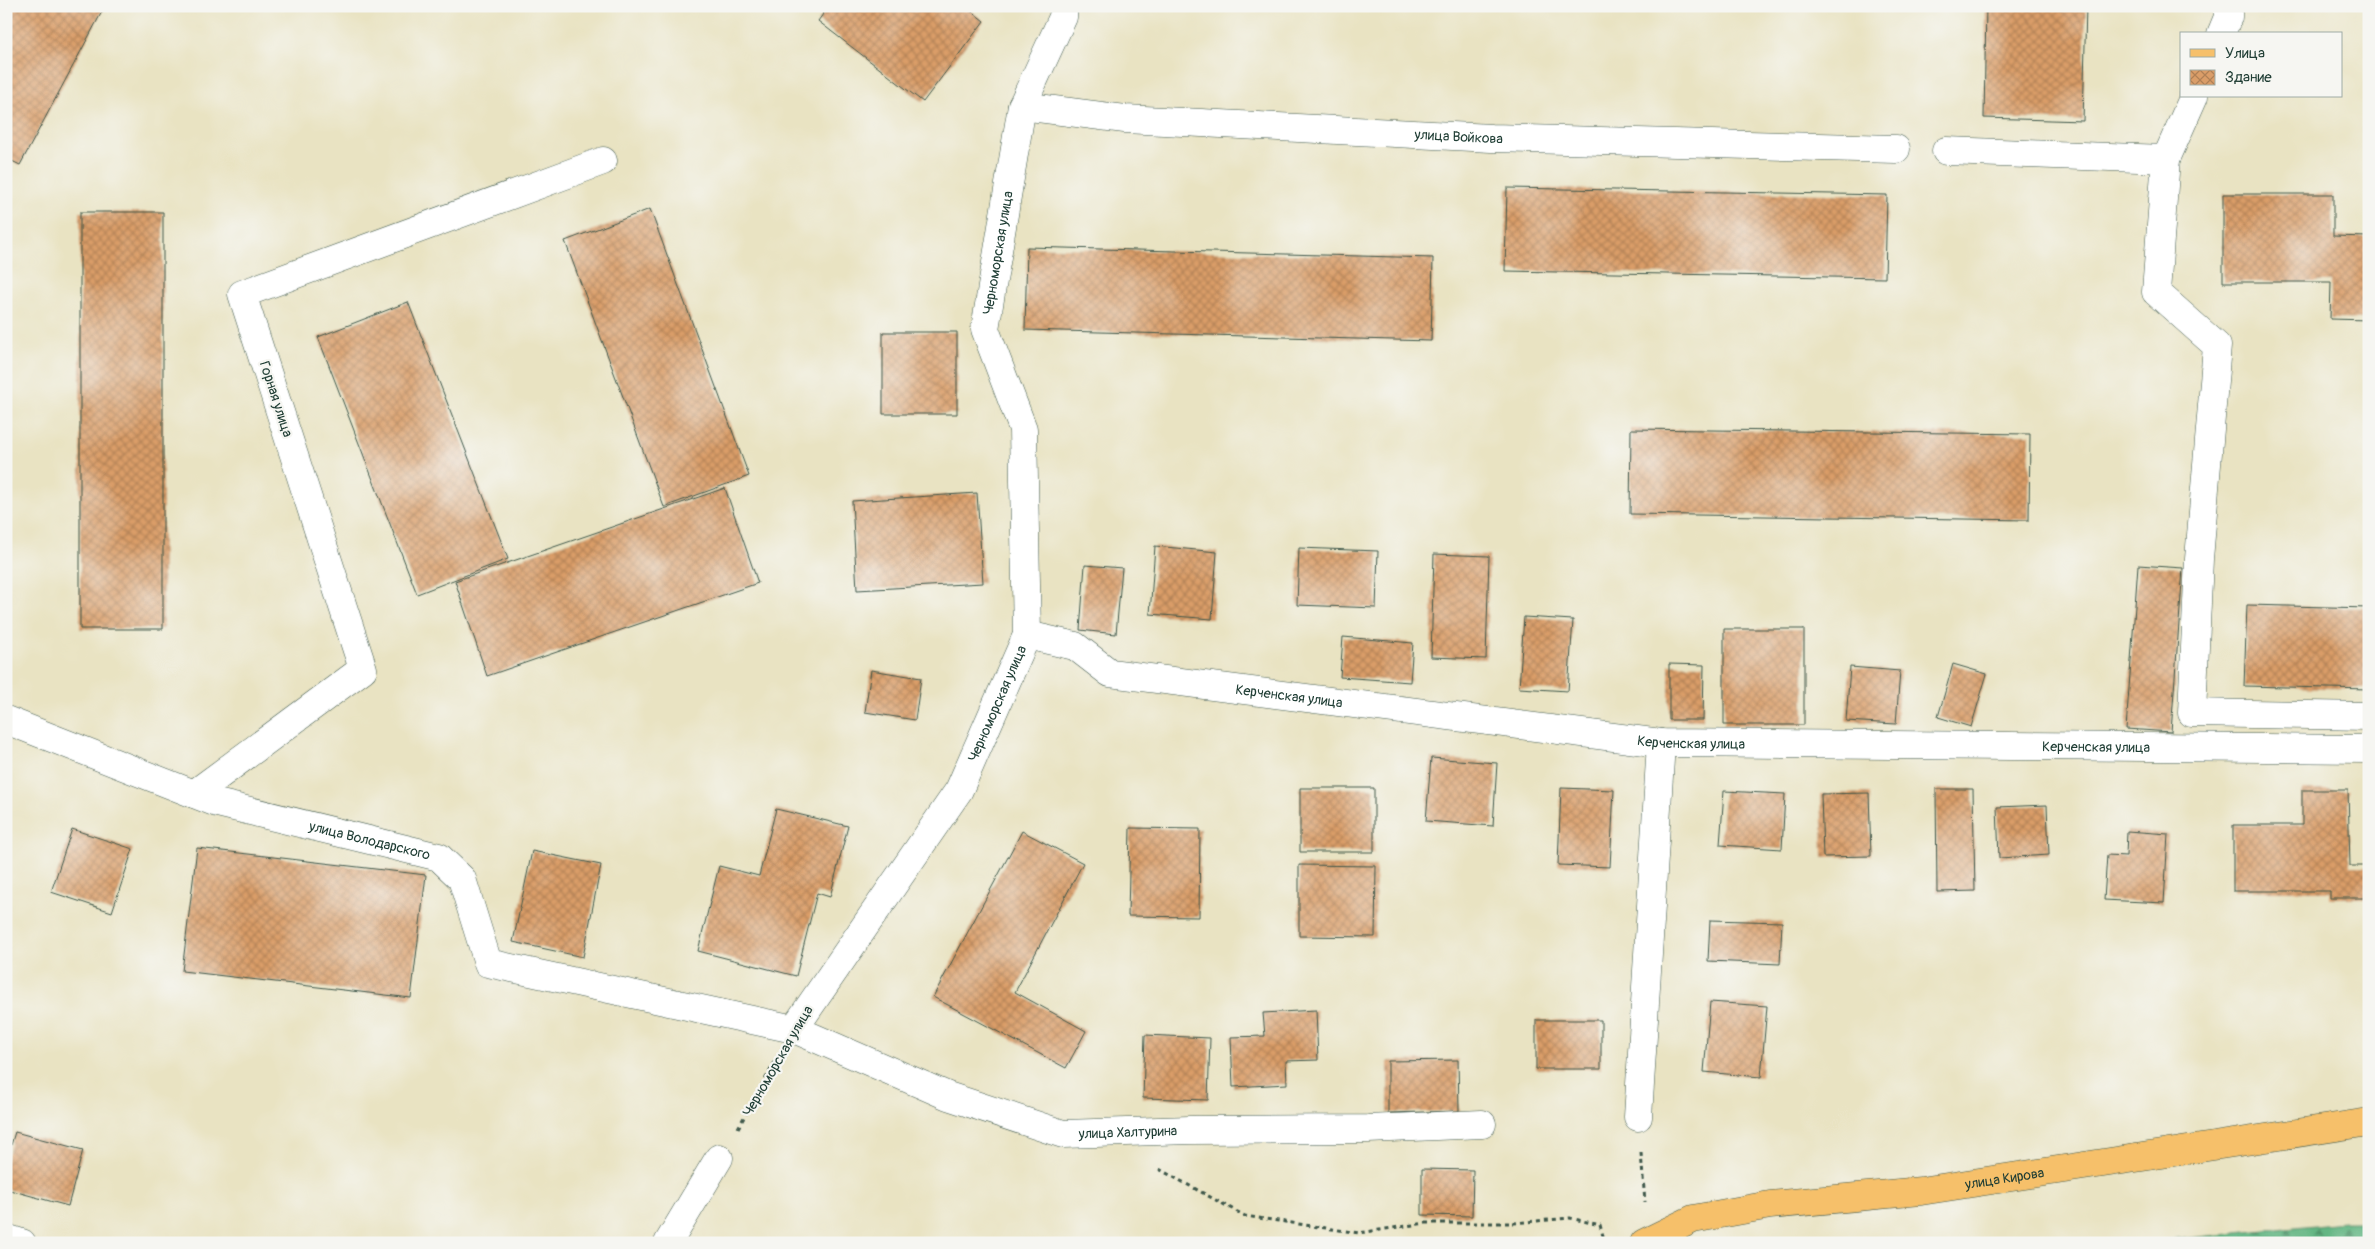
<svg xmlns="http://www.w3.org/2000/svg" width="2375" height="1249" font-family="Pangolin,sans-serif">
	<defs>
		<pattern id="forest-firs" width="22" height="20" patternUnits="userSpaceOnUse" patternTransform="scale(1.25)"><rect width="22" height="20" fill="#63b683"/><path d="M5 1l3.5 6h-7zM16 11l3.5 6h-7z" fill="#51956c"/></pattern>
		<pattern id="building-cross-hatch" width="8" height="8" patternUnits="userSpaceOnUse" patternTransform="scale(1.25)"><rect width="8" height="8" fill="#da9d68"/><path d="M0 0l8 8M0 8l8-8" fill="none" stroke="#b08156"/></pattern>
	</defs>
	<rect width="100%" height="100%" fill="#f6f6f2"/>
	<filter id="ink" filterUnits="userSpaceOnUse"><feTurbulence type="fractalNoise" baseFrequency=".02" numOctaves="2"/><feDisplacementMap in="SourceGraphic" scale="10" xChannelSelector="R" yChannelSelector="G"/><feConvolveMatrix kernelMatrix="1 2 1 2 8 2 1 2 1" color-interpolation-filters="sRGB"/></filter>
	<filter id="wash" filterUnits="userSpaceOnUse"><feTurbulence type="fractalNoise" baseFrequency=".0096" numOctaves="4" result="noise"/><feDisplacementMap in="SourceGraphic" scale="20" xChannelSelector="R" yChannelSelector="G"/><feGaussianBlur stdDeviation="1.12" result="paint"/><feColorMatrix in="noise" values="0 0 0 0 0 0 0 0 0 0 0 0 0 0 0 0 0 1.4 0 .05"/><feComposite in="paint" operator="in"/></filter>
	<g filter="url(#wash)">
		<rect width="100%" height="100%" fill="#e9e3c2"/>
		<path fill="url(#forest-firs)" stroke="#417a5c" d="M2344,1222H2369V1243H2140Z"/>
		<g id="blocks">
			<path fill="url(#building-cross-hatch)" d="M14,6H105L20,165L6,158V21Z
				M829,6H965L984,21L923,102L818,21Z
				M1986,6H2086L2083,121L1984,118Z
				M1507,188L1887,195L1885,278L1505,271Z
				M2223,194H2333V236L2369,237V320L2330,319L2331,282H2223Z
				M650,209L749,476L664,507L565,241Z
				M80,212H163V629H80Z
				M1027,247L1433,258L1431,341L1025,330Z
				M408,302L508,559L417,594L318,337Z
				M883,332H957V414H883Z
				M1631,429L2030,434L2029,520L1630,514Z
				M725,488L758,583L487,676L455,581Z
				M977,493L983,583L857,590L852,501Z
				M1155,546L1217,552L1212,619L1150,614Z
				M1299,548L1378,551L1376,608L1297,605Z
				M1434,554L1489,556L1486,659L1431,657Z
				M1085,565L1122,568L1116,634L1080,630Z
				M2138,565L2183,568L2171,732L2126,729Z
				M2247,605L2369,608V689L2244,686Z
				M1524,617L1573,620L1568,691L1519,688Z
				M1724,629H1804V725H1724Z
				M1343,637L1413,643L1410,682L1340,677Z
				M1669,664L1704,665L1703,720H1669Z
				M1953,664L1987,674L1971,727L1938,717Z
				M1850,667L1900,671L1896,724L1846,721Z
				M871,670L921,678L915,720L865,712Z
				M1431,758L1497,763L1493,826L1426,821Z
				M1300,788H1374V852H1300Z
				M1561,788L1614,790L1610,867L1558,865Z
				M1936,789H1973L1975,891L1937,892Z
				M2302,790H2348L2350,866H2369V898H2330V891H2233V825H2302Z
				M1724,791L1785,794L1782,849L1720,845Z
				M1869,793L1871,856L1823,857L1821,794Z
				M2047,805L2049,855L1999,858L1997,807Z
				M776,809L848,826L830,897L817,893L796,976L698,951L719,866L759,876Z
				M1130,828L1200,829L1199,917L1128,916Z
				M72,829L133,849L112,912L51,892Z
				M1022,831L1083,863L1015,992L1086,1031L1066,1068L933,997Z
				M2127,831L2168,834L2164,903L2104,900L2107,855L2126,856Z
				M197,848L426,875L411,998L182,971Z
				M532,851L601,865L583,957L513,942Z
				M1299,865L1376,866L1375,937L1299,936Z
				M1710,920L1782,922L1780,964L1708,961Z
				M1710,1002L1767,1006L1761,1077L1704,1072Z
				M1316,1010L1318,1060L1286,1061L1287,1084L1233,1087L1231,1037L1265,1036L1263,1013Z
				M1536,1020H1601V1069H1536Z
				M1145,1035L1210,1038L1208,1100L1143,1098Z
				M1458,1060L1459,1111L1388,1113V1061Z
				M15,1132L83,1150L68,1206L6,1189V1161Z
				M1422,1169L1473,1170L1472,1216L1422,1215Z"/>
		</g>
	</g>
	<g filter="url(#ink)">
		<use href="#blocks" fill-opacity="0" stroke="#3d5649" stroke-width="1"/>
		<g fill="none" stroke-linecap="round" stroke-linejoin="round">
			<g stroke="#3d5649" stroke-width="29">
				<g id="minor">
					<path d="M2221,34L2228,17V6"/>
					<path d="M2194,96L2166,159L2156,292L2217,346L2199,559L2192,713L2369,716"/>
					<path id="s1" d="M1022,106L1125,119L1491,138L1896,149"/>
					<path d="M1946,151L2166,159"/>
					<path id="s2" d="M1027,635L1075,646L1110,673L1661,743L2369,749"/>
					<path id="s3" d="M6,720L217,803L439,857L462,879L488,963L794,1029L948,1096L1063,1134L1190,1130L1368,1129L1482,1124"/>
					<path d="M194,794L363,669L242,294L603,161"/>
					<path id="s4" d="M794,1029L959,790L1027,635L1023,429L985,329L1022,106L1063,17L1064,6"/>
					<path d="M1638,1117L1661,743"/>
					<path d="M6,1238L22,1243"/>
					<path d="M668,1243L719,1158"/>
				</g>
			</g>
			<g stroke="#3d5649" stroke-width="29">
				<g id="major">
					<path id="s5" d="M1644,1243L1693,1219L1770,1205L1921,1191L2369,1122"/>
				</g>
			</g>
			<path stroke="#3d5649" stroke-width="3" stroke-dasharray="4 4" stroke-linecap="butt" d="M738,1128L775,1062
				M1641,1153L1645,1202
				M1159,1169L1245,1216L1359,1233L1426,1223H1514L1570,1218L1600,1225L1605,1243"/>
			<use href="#minor" stroke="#fff" stroke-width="28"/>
			<use href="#major" stroke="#f6c06b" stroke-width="28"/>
		</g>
	</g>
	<g text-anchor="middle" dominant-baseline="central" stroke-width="4.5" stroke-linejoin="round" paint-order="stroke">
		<g font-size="14" fill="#1f3d34" stroke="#f6f6f2">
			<text stroke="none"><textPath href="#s1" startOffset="438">улица Войкова</textPath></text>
			<text stroke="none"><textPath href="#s4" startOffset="850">Черноморская улица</textPath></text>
			<text transform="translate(276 399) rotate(72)">Горная улица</text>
			<text stroke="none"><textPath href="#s2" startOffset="274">Керченская улица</textPath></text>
			<text stroke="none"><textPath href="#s4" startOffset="385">Черноморская улица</textPath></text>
			<text stroke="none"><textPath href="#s2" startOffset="679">Керченская улица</textPath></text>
			<text stroke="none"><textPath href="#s2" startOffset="1084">Керченская улица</textPath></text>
			<text stroke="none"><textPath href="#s3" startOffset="384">улица Володарского</textPath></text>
			<text transform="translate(778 1061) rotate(-60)">Черноморская улица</text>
			<text stroke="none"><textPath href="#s3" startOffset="1242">улица Халтурина</textPath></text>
			<text stroke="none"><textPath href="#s5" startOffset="369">улица Кирова</textPath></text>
		</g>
	</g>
	<rect width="2375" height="1249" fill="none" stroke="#f6f6f2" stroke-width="25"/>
	<rect x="2180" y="32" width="162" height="65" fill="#f6f6f2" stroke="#a0aca6"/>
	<rect x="2190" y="49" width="25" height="8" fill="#f6c06b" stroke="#a0aca6"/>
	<text x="2225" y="58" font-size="15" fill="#1f3d34">Улица</text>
	<rect x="2190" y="70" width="25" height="15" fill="url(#building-cross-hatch)" stroke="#a0aca6"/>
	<text x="2225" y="82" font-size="15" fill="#1f3d34">Здание</text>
</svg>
